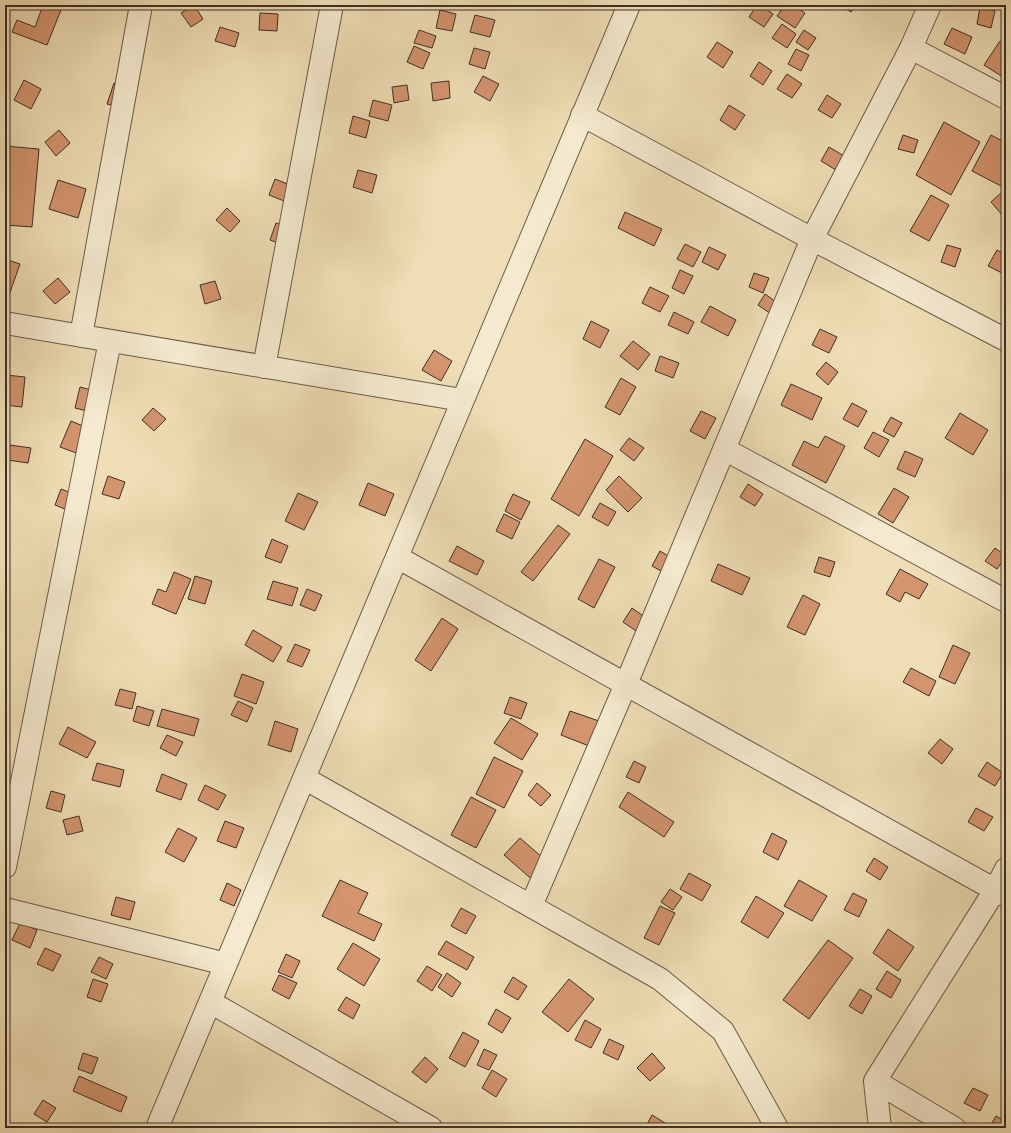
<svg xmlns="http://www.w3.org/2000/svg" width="1011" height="1133" font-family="'Libre Bodoni',serif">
	<rect width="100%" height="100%" fill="#efdeb5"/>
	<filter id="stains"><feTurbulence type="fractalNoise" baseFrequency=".005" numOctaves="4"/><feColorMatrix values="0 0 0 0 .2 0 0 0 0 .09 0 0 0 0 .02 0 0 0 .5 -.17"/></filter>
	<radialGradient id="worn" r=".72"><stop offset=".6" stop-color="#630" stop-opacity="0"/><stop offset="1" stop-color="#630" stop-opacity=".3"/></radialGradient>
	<path fill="#d3946e" stroke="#3e2f28" d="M43,5H48L61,10L47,45L12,32L17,20L35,27Z
		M194,5L203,19L191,27L181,13Z
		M757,5H760L773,14L764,27L749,17Z
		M785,5H793L805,13L795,28L777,16Z
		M840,5H856L851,12Z
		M980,7L995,11L991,28L977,24Z
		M440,10L456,14L452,31L436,28Z
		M260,13L278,14L277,31L259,30Z
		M475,15L495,20L490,37L470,32Z
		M782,24L796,34L787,48L772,38Z
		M220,27L239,33L235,47L215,41Z
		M952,28L972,37L965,54L944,44Z
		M419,30L436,36L432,48L414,43Z
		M804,30L816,38L808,50L796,42Z
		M1000,41L1006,44V79L984,65Z
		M717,42L733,52L723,68L707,57Z
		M414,46L430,53L423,69L407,62Z
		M474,48L490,52L485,69L469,64Z
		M796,49L809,55L801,71L788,64Z
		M759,62L772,71L763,85L750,76Z
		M787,74L802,84L792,98L777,89Z
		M483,76L499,84L490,101L474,92Z
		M24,80L41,89L31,109L14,100Z
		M449,81L450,98L433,101L431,83Z
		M114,83L130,87L124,108L107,104Z
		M407,85L409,100L394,103L392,87Z
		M827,95L841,104L832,118L818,110Z
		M373,100L392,105L388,121L369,116Z
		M729,105L745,115L735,130L720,120Z
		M353,116L370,121L366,138L349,133Z
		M944,122L980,142L951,195L916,175Z
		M59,130L70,143L56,156L45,142Z
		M903,135L918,140L914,153L898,149Z
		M991,135L1006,143V175L1001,186L972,171Z
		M5,146L39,149L32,227L5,225Z
		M829,147L844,156L836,170L821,161Z
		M358,170L377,175L372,193L353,187Z
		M275,179L290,185L284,201L269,195Z
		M58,180L86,189L78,218L49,209Z
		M1001,193L1006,199V213L1003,216L991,202Z
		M931,195L949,205L929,241L910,231Z
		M227,208L240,221L230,232L216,220Z
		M625,212L662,229L654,246L618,228Z
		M276,223L293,228L287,246L270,240Z
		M685,244L701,252L693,267L677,259Z
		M947,245L961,249L955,267L941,262Z
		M709,247L726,255L718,270L702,262Z
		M997,250L1006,255V271L1004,274L988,266Z
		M5,259L20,264L7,301L5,300Z
		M680,270L693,276L684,294L672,288Z
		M754,273L769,278L763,293L749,287Z
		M58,278L70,292L55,304L43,291Z
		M215,281L221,299L205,304L200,285Z
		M650,287L669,296L660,312L642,303Z
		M765,294L779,304L771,314L758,305Z
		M710,306L736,320L728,336L701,322Z
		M674,312L694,322L688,334L668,325Z
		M591,321L609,330L600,348L583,339Z
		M820,329L837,337L829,353L812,345Z
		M633,341L650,354L638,370L620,356Z
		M434,350L452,361L441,381L422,370Z
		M660,356L679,363L673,378L655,371Z
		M826,362L838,372L828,385L816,374Z
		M6,375L25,377L22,407L5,405Z
		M621,378L636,387L620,415L605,407Z
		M791,384L822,398L812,420L781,405Z
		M80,387L99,392L95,413L75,408Z
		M852,403L867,411L858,427L843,419Z
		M153,408L166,419L154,431L142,420Z
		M701,411L716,418L705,439L690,431Z
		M960,413L988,430L973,455L945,438Z
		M891,417L902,423L894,437L883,431Z
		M71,421L90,429L79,454L60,447Z
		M873,432L889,440L879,457L864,448Z
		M825,436L845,446L826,483L792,465L804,441L818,448Z
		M629,438L644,448L634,461L620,450Z
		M585,439L613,456L579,516L551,499Z
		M10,445L31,448L28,463L8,460Z
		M905,451L923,459L915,477L897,469Z
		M108,476L125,482L119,499L102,494Z
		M619,476L642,498L628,512L606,490Z
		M368,483L394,494L385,516L359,505Z
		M748,484L763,494L755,506L740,497Z
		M894,488L909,497L893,523L878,514Z
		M61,489L79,496L72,512L55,505Z
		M298,493L318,502L304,530L285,521Z
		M513,494L530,502L521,520L505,511Z
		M600,503L616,512L608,526L592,517Z
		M504,514L520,522L512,539L496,531Z
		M558,525L570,534L533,581L521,572Z
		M272,539L288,546L281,563L265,557Z
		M457,546L484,561L477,575L449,561Z
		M995,548L1006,556L997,569L985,561Z
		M660,551L678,562L670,576L652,566Z
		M819,557L835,562L830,577L814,572Z
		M599,559L615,567L594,608L578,599Z
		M718,564L750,578L742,595L711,581Z
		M900,569L928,584L919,599L905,592L900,602L886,594Z
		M174,572L191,579L176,614L152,604L158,589L166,592Z
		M195,576L212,581L205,604L188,599Z
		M273,581L298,588L292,606L267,599Z
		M307,589L322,595L315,611L300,605Z
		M803,595L820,604L805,635L787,627Z
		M632,608L646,618L636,631L623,622Z
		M442,618L458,629L431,671L415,660Z
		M253,630L282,647L273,662L245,645Z
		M295,644L310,650L302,667L287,661Z
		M953,645L970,653L955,684L939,677Z
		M911,668L936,681L929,696L903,682Z
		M242,674L264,682L256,704L234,696Z
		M120,689L136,693L132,709L115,705Z
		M510,697L527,703L521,719L504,713Z
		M238,701L253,708L247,722L231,715Z
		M137,706L154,711L149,726L133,721Z
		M162,709L199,719L194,736L157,726Z
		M570,711L599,721L589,746L561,735Z
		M511,718L538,734L522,760L494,743Z
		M275,721L298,729L291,752L268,745Z
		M68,727L96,742L87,758L59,744Z
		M167,735L183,742L176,756L160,748Z
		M940,739L953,749L942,764L928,753Z
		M494,757L523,771L504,808L476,794Z
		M634,761L646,767L639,783L626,777Z
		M987,762L1003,773L995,786L978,776Z
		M97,763L124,770L120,787L92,780Z
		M162,774L187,784L181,800L156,791Z
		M537,783L551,795L541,806L528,795Z
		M205,785L226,795L218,810L198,800Z
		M51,791L65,795L61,812L46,808Z
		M628,792L674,822L664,837L619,807Z
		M471,797L496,810L476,848L451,835Z
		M976,808L993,817L984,831L968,822Z
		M79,816L83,831L67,835L63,820Z
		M225,821L244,828L236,848L217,841Z
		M178,828L197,838L184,862L165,852Z
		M772,833L787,841L778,860L763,852Z
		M520,838L551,865L536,883L504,855Z
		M874,858L888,867L880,880L866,871Z
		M689,873L711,885L702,901L680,889Z
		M340,880L368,893L358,913L382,924L374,941L322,916Z
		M799,880L827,896L812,921L784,906Z
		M227,883L241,890L234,906L220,900Z
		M670,889L682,897L673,910L661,902Z
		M853,893L867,900L859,917L844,910Z
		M756,896L784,913L768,938L741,922Z
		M116,897L135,902L130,920L111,915Z
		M660,906L675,913L659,945L644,938Z
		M461,908L476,916L466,934L451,926Z
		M20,923L37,930L30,948L12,940Z
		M888,929L914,947L898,971L873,953Z
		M828,940L853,958L809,1019L783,1000Z
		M446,941L474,957L467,970L438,954Z
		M353,943L380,959L364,986L337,969Z
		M45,948L61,955L53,971L37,964Z
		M286,954L300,961L292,978L278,972Z
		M99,957L113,964L106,979L91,972Z
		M427,966L442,975L432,991L417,981Z
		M887,971L901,980L891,998L876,989Z
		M447,973L461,983L452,997L438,987Z
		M279,975L297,983L289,999L272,990Z
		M513,977L527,986L518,1000L504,992Z
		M93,979L108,984L101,1002L87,997Z
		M569,979L594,999L568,1032L542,1012Z
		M860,989L872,996L862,1014L849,1006Z
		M346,997L360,1005L353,1019L338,1010Z
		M496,1009L511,1018L502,1033L488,1024Z
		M1006,1016V1025L1001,1022Z
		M585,1020L601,1029L591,1048L575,1040Z
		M463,1032L479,1041L465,1067L449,1058Z
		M609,1039L624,1046L618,1060L603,1053Z
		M484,1049L497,1055L489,1070L477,1065Z
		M83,1053L98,1058L92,1074L78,1069Z
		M652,1053L665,1068L650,1081L637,1068Z
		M425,1057L438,1069L426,1083L412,1072Z
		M492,1070L507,1079L496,1097L482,1088Z
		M79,1076L127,1097L121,1112L73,1091Z
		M973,1088L988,1095L980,1111L964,1103Z
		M43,1100L56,1108L47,1122L34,1114Z
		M652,1115L665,1123L663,1128H645Z
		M996,1116L1006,1122V1128H989Z
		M607,1123L616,1128H604Z
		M563,1124L569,1128H560Z
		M62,1125L73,1128H61Z"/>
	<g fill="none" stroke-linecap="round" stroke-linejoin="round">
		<g stroke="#6a5b4b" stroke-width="24">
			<path id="minor" d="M911,48L1006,98
				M582,115L812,239L1006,340
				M5,323L462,400
				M81,336L141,5
				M264,367L332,5
				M724,449L1006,601
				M397,557L1006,896
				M304,778L660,979L723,1031L777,1128
				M5,867L110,341
				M531,906L626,684L812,239L911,48L930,5
				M5,909L226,964
				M210,1002L431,1128
				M875,1081L954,1128
				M157,1128L629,5
				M880,1128L875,1081L995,890L1006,869"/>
		</g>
		<use href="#minor" stroke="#f5eacf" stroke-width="22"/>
	</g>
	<rect width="1011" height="1133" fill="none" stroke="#efdeb5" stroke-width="20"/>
	<rect x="6" y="6" width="999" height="1121" fill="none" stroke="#3e2f28" stroke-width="2"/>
	<rect x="10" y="10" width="991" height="1113" fill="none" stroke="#3e2f28"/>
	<rect width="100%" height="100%" filter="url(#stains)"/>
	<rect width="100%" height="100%" fill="url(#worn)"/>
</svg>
